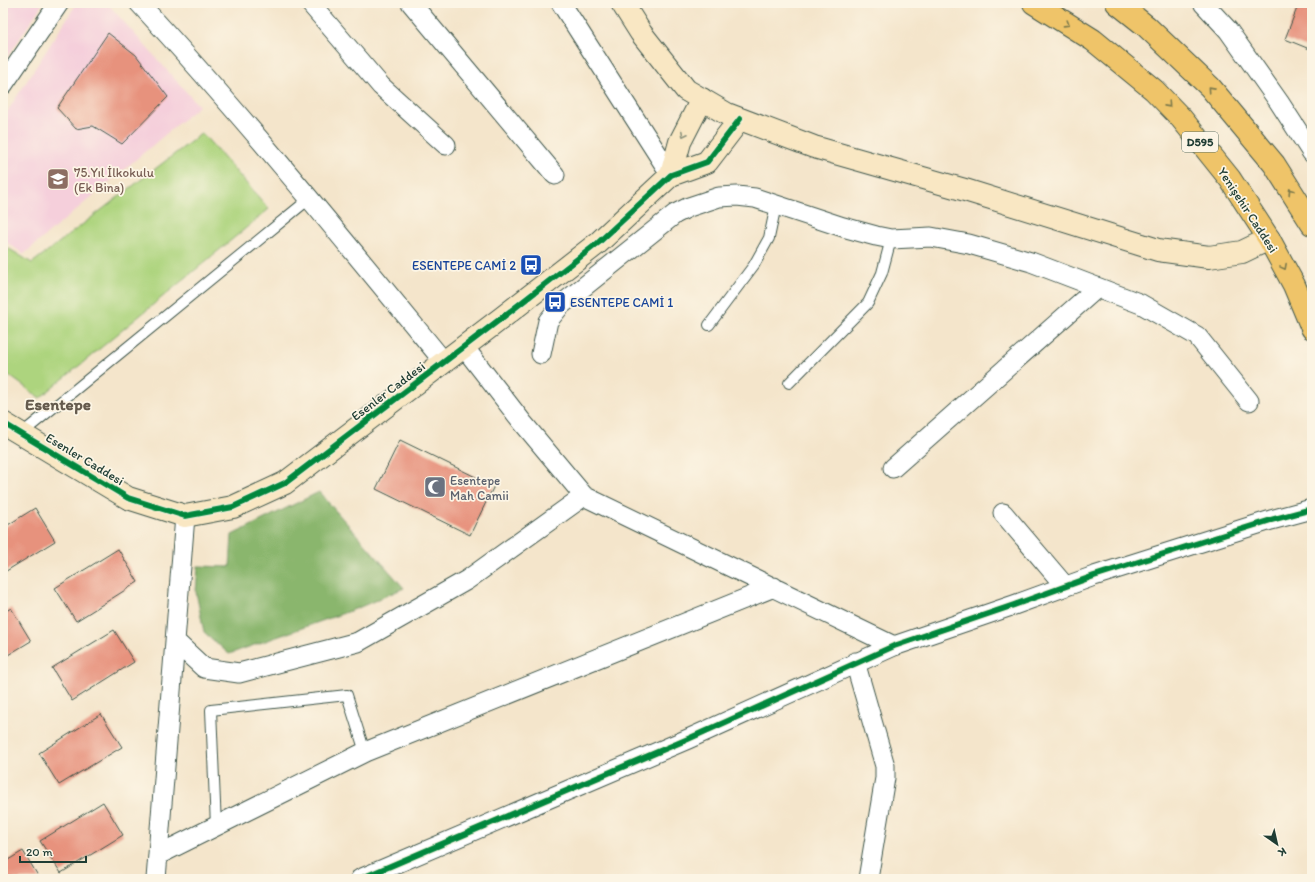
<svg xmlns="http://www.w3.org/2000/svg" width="1315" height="882" font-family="Itim,sans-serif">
	<rect width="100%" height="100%" fill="#fcf5e5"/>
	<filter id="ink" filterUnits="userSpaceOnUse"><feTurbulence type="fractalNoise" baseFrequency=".025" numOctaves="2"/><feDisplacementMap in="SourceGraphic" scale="8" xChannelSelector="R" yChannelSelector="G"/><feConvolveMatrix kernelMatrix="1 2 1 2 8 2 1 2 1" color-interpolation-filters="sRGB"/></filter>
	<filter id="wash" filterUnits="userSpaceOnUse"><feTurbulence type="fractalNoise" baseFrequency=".012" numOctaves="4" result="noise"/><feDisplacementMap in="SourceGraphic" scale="16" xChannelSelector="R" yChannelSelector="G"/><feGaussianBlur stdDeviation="0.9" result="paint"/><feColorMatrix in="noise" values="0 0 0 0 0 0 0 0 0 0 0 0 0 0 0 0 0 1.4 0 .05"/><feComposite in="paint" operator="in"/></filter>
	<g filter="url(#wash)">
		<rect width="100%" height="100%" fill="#f4e5cb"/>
		<path fill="#f5cfdb" d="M3,3H43L3,64Z
			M77,3H107L199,106L24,254L3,240V118Z"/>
		<path fill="#add47e" stroke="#668859" d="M202,133L269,209L40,398L3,371V245L32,263Z"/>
		<path fill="#8ab66d" stroke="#547a50" d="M319,492L404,588L358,608L229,654L204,632L196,592L198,566L230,567L232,535Z"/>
		<g id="blocks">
			<path fill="#e7927d" d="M1299,3H1312V50L1285,39Z
				M108,33L136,55L168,97L122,144L93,126L76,129L57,108Z
				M400,440L494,486L470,535L376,489Z
				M35,508L55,541L3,573V528Z
				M118,549L138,582L76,621L55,588Z
				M11,608L31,641L3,658V613Z
				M114,630L134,662L72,701L52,668Z
				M101,714L122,747L59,785L39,753Z
				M103,802L123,835L61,873L40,841Z
				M23,851L40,879H3V863Z"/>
		</g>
	</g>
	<g filter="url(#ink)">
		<use href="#blocks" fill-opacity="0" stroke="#3f564b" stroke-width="1"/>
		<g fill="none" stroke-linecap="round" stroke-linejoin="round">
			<g stroke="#3f564b" stroke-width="12">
				<path id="lane" d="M709,325L754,265L769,238L776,205
					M789,383L868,303L882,273L891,239
					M21,434L309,199
					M216,826L211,710L347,695L365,752"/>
			</g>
			<g stroke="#3f564b" stroke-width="21">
				<path id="street" d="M139,3C245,118 344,240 444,362
					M310,3L381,86L446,145
					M411,3L555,175
					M561,3L671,175
					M1203,3L1228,30L1279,102L1312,153
					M3,85L59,3
					M464,347L523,423L584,496L894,646
					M541,354L548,321L561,305L675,214L689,207L719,197L737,196L755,198L843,227L876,236L891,239L931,237L969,244L1031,262L1141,304L1197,336L1249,401
					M893,468L1097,288
					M1003,513L1065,586
					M176,642L204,668L239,673L358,642L467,580L584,496
					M855,662L885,766V778L868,879
					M158,855L365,752L774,587
					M156,879L185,516
					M360,879L688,739L894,646L1014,605L1094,576L1271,520L1312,509"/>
			</g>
			<g stroke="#3f564b" stroke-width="24">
				<path id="secondary" d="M622,3L641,33L686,90L727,114L814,147L965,190L1158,250L1209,257L1242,252L1269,239
					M671,175L680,142L702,99
					M3,423L128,498L185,516L233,507L285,483L503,317L598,243L671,175L707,162L740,119"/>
			</g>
			<g stroke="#3f564b" stroke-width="24">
				<path id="highway" d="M1034,3L1093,40L1154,90L1181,118L1230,179L1269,239L1294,285L1312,328
					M1117,3L1146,26L1210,87L1274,164L1312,224"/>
			</g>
			<use href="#lane" stroke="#fff" stroke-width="10"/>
			<use href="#street" stroke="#fff" stroke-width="19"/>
			<use href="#secondary" stroke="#f9e7c3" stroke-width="22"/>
			<use href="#highway" stroke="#efc469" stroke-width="22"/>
			<g stroke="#fcf5e5" stroke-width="8">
				<path id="cycleway" d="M3,423L128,498L185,516L233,507L285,483L503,317L598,243L671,175L707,162L740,119
					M360,879L688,739L894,646L1014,605L1094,576L1271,520L1312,509"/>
			</g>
			<use href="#cycleway" stroke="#00873e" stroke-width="6"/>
		</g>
		<defs><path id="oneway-chevron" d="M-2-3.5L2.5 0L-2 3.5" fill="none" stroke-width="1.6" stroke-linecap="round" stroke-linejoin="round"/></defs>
		<g stroke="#7d7a4c">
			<use href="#oneway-chevron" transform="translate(1067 24) rotate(32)"/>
			<use href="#oneway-chevron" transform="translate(1211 89) rotate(-132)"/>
			<use href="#oneway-chevron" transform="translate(1168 105) rotate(48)"/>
			<use href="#oneway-chevron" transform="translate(1291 191) rotate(-123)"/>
			<use href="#oneway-chevron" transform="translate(1284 267) rotate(62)"/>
		</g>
		<use stroke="#8c927c" href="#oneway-chevron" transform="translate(684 134) rotate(117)"/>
	</g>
	<defs>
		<g id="school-square" transform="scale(1.15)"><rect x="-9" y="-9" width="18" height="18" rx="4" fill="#8d6e63" stroke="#fcf5e5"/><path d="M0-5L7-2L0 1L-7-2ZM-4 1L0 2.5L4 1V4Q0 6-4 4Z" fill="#fff"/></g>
		<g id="bus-square" transform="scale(1.15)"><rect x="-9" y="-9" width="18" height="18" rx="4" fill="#1a4fb4" stroke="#fcf5e5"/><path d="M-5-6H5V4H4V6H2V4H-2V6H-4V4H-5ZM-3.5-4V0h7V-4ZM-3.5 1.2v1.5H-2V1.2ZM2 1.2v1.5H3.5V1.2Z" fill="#fff"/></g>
		<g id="mosque-square" transform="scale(1.15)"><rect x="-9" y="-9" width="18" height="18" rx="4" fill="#6b7280" stroke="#fcf5e5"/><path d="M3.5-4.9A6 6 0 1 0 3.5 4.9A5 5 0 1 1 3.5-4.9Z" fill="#fff"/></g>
	</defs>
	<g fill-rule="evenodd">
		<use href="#school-square" x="58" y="179"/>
		<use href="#bus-square" x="531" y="265"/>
		<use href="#bus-square" x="555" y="302"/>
		<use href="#mosque-square" x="435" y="487"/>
	</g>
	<g text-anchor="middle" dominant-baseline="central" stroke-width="3.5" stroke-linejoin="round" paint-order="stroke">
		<rect fill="#fcf5e5" stroke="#617469" stroke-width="1" x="1182" y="132" width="36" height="20" rx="3"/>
		<g font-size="12" font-weight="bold" fill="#1f3d34">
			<text x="1200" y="142">D595</text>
		</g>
		<g font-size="13" fill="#785e54" stroke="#fcf5e5" text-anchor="start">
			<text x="74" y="172">75.Yıl İlkokulu<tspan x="74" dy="15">(Ek Bina)</tspan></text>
		</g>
		<g font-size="13" fill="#1f3d34" stroke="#fcf5e5">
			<text transform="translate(1248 210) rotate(57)">Yenişehir Caddesi</text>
			<text transform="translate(388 391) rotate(-37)">Esenler Caddesi</text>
			<text transform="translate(85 459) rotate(31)">Esenler Caddesi</text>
		</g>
		<g font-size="13" fill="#164399" stroke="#fcf5e5" text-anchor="end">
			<text x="516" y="265">ESENTEPE CAMİ 2</text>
			<text x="570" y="302" text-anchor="start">ESENTEPE CAMİ 1</text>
		</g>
		<g font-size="13" fill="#5b616d" stroke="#fcf5e5" text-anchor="start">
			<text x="450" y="480">Esentepe<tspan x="450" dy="15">Mah Camii</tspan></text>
		</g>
		<g font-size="17" font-weight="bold" fill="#655b4e" stroke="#fcf5e5">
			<text x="58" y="404">Esentepe</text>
		</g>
	</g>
	<rect width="1315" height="882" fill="none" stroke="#fcf5e5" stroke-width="16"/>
	<g transform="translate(1277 844) rotate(146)" stroke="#fcf5e5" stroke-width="3" paint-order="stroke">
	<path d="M0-3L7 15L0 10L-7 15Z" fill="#1f3d34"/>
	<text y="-6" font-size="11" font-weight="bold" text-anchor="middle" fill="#1f3d34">K</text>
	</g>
	<path d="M20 856v6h66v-6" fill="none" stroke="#1f3d34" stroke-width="2"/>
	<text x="26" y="856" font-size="12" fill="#1f3d34" stroke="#fcf5e5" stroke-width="3" paint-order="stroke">20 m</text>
</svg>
